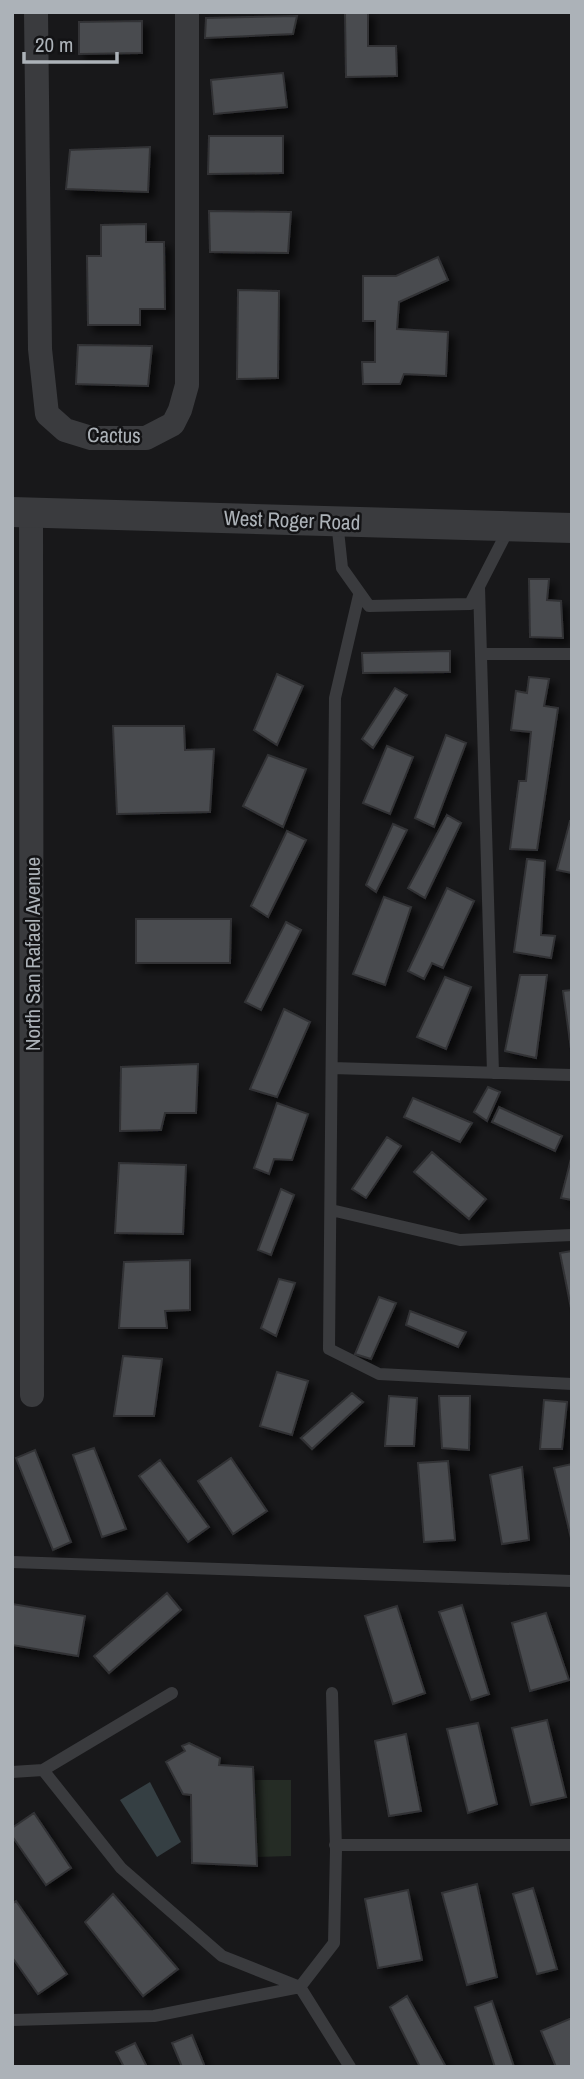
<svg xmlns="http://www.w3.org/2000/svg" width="584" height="2079" font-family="'Archivo Narrow',sans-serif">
	<defs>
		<filter id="shadow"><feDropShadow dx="6" dy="6" stdDeviation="3.5" flood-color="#0009"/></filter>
	</defs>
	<rect width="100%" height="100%" fill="#18181a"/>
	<path fill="#252c25" d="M254,1780H291V1856L257,1857Z"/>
	<path fill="#353f43" d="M150,1782L181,1842L157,1857L120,1800Z"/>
	<path fill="#4a4c4f" stroke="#323336" stroke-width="2" filter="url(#shadow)" d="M345,12H368V46H396L397,76L346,77Z
		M297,16L293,34L205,38L206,18Z
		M142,21V53L79,54V22Z
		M283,73L287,107L214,114L211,80Z
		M209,136H283V173L208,174Z
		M150,147L148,192L66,189L70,150Z
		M209,211L291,212L288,253L210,252Z
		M146,224V242H164L165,309H140V325H88L87,256H101V225Z
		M438,257L448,280L399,302L397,329L448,332L446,376L404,374L400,384H363L362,362H375V321H363V276H396Z
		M238,290L279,291L278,378L237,379Z
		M78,345L152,346L148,386L76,384Z
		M529,579H549L547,600L561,601L563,638L530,637Z
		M450,651V672L363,673L362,653Z
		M277,674L303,686L277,745L254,730Z
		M529,677L549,679L544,706L558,708L537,850L510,849L519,781H526L531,732L511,730L516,691L527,693Z
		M395,688L407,695L373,748L362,739Z
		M113,726H184L185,750L214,749L210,812L117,814Z
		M446,735L466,743L434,827L415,818Z
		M387,746L413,757L390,814L363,803Z
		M268,755L306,769L283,827L243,806Z
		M447,815L461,823L425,898L408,888Z
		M570,821H572V873L557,870Z
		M393,824L407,830L376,892L366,885Z
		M287,831L306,840L268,917L251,906Z
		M527,859L545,861L541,935L555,936L551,958L514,952Z
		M447,888L474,901L443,968L432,963L424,979L408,971Z
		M384,897L411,907L385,985L353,974Z
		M136,919H231L230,963H136Z
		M286,922L301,930L261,1010L245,1002Z
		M520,975H547L536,1058L505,1051Z
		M445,977L471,987L446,1049L417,1037Z
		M572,990V1049H571L563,991Z
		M284,1009L310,1022L277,1097L250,1089Z
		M198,1064L196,1113H165L161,1130L120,1131L121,1067Z
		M488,1087L500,1092L487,1121L474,1112Z
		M413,1098L472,1123L460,1142L404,1117Z
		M277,1103L308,1114L292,1160L274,1159L269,1174L254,1168Z
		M499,1107L562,1136L555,1151L492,1122Z
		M387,1137L401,1146L366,1198L352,1189Z
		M432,1152L486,1199L469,1219L414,1172Z
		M572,1155V1200L561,1198Z
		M119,1163L186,1165L183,1234L115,1233Z
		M281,1189L294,1195L271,1255L258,1250Z
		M572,1251V1313L560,1253Z
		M190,1260V1310L165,1311L167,1328H119L124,1262Z
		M279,1279L295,1283L276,1336L261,1328Z
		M379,1297L396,1303L371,1359L355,1354Z
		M410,1311L466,1332L458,1347L406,1325Z
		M123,1356L162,1359L154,1416H114Z
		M277,1372L308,1381L292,1435L260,1426Z
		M352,1393L363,1402L312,1449L301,1438Z
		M389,1396L417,1398L414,1446H385Z
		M439,1396H470L469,1450L442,1448Z
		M544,1400L567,1402L562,1449H540Z
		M94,1448L126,1529L102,1537L73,1455Z
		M35,1450L71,1542L53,1550L16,1458Z
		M231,1458L267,1511L233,1534L198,1481Z
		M160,1460L209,1527L188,1542L139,1476Z
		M448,1461L455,1540L424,1542L418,1463Z
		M572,1464V1542L554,1468Z
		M522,1467L529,1540L502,1544L490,1475Z
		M167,1593L181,1610L109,1673L94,1656Z
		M12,1604L85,1616L78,1656L12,1645Z
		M462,1605L489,1694L471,1700L439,1612Z
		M397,1606L425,1693L393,1704L365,1616Z
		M546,1613L569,1680L530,1691L512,1623Z
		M547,1720L566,1797L531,1805L512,1728Z
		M478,1723L497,1804L468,1813L447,1729Z
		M406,1734L421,1811L389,1816L375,1741Z
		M189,1743L220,1758L219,1765L253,1767L257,1866L192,1863L191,1795L183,1794L166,1762L185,1751L182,1746Z
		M34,1813L71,1868L46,1885L12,1836V1828Z
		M477,1884L497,1977L467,1985L442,1893Z
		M533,1888L557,1969L537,1974L513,1894Z
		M408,1890L422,1960L378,1968L365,1899Z
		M113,1894L178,1969L143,1996L85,1922Z
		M16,1901L67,1974L38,1994L12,1957V1904Z
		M407,1996L446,2067H420L390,2007Z
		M492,2001L514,2067H495L475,2007Z
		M572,2018V2067H556L541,2031Z
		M192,2035L205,2067H182L172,2043Z
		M135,2043L147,2067H124L116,2052Z"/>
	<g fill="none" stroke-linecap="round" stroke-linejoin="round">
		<path stroke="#3a3b3e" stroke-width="12" d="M337,521L342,568L369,606L470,604L510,526
			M479,587L493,1073
			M359,595L335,698L329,1349L379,1374L572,1384
			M481,654H572
			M332,1068L572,1075
			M331,1210L460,1240L572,1235
			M12,1562L572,1581
			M43,1770L172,1693
			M12,1772L43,1770L121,1868L222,1956L300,1987L350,2067
			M335,1845H572
			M12,2020L154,2016L300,1987L334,1943L336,1850L332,1693"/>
		<path stroke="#3a3b3e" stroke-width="24" d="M36,12L40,349L47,414L65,430L91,438H146L173,424L180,410L187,385V12
			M31,512L32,1395"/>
		<path stroke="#3a3b3e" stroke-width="30" d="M12,512L572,528"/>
	</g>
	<g text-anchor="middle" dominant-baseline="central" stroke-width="5" stroke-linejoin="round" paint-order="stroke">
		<g font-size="21" fill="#acb2b8" stroke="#131315">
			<text transform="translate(114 435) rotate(1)">Cactus</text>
			<text transform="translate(292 520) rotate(2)">West Roger Road</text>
			<text transform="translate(32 954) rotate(-90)">North San Rafael Avenue</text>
		</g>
	</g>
	<rect width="584" height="2079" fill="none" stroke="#acb2b8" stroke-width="28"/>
	<path d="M24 52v10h93v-10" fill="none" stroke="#acb2b8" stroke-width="3.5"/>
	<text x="35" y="52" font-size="21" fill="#acb2b8" stroke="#131315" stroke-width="5" paint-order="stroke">20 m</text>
</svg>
